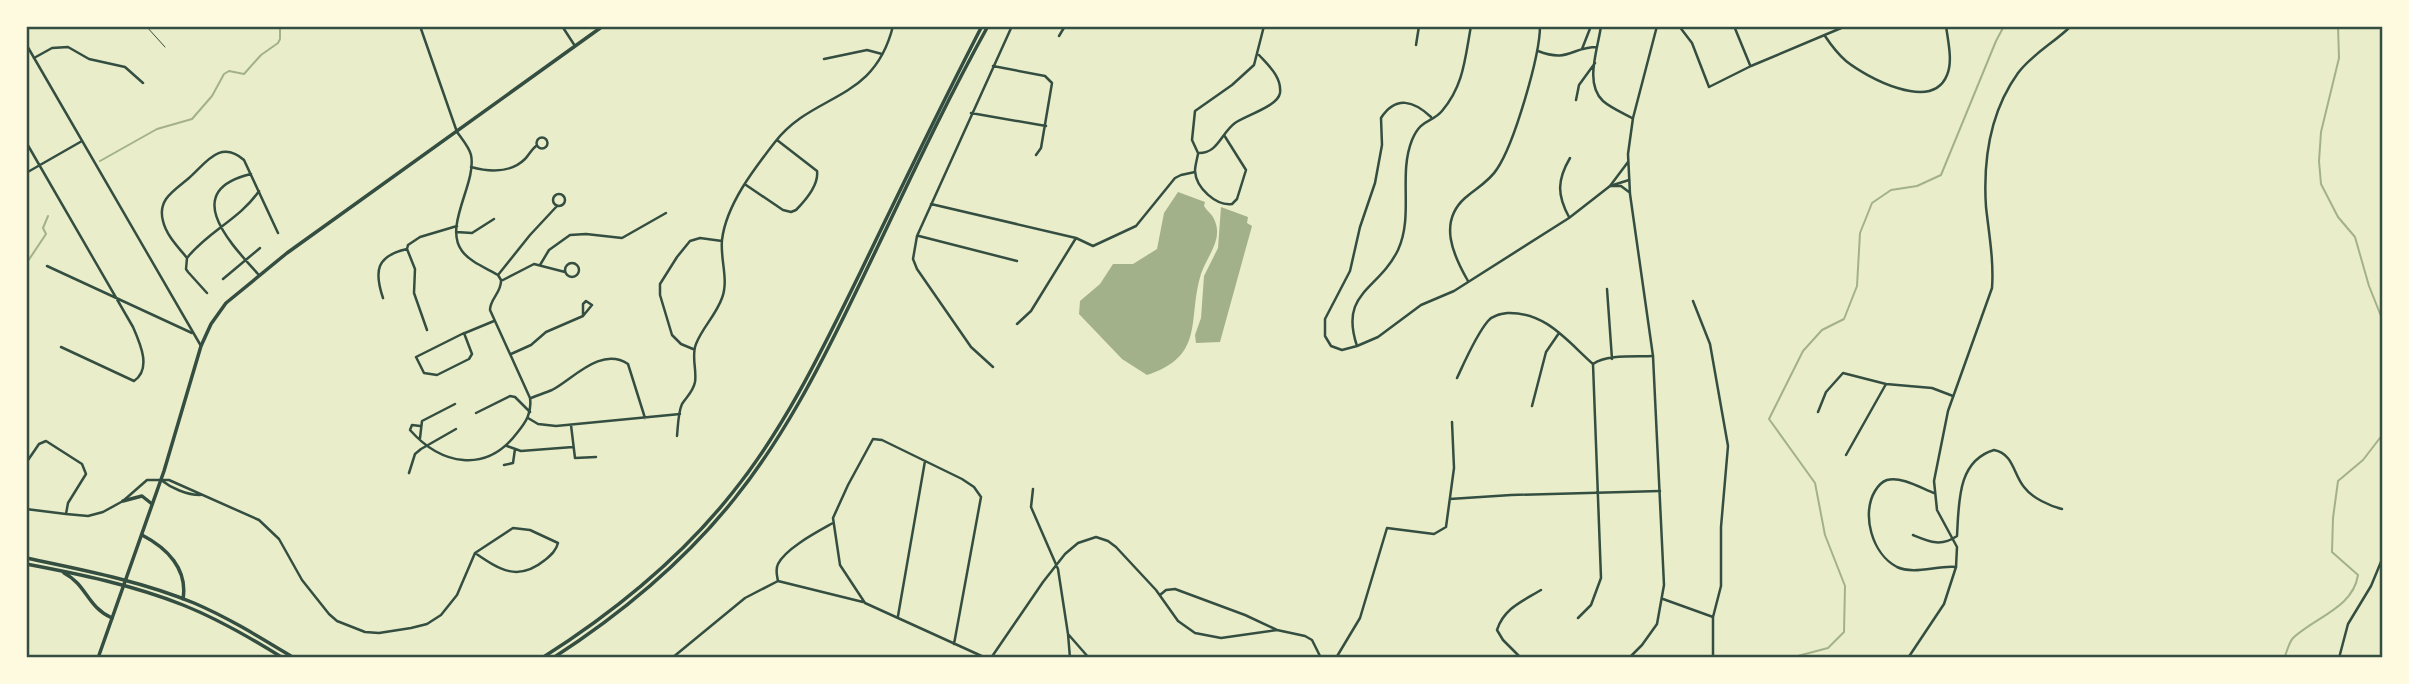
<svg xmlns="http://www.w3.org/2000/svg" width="2409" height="684" font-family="'Asap Condensed',sans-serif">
	<rect width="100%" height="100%" fill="#e9edc9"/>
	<path fill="#a3b18a" d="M1178,192L1205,202L1204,206C1207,211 1212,214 1214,219C1224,239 1207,256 1201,274C1187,319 1206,356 1147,375L1122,359L1079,314L1080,301L1100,284L1113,264H1133L1157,249L1164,213Z
		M1221,207L1248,217L1247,223L1252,226L1220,342L1196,343L1195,335L1201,318L1204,276L1218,248Z"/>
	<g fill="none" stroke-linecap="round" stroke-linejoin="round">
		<path stroke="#a3b18a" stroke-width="2" d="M2338,26L2339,58L2321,132L2319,161L2321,184L2338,217L2355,237L2369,286L2383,321
			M100,161L157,129L192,119L212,96L224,74L229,71L244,74L261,55L278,43L280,39V26
			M26,264L46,234L43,228L48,216
			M1790,658L1828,648L1844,632L1845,586L1825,535L1815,483L1769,419L1803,351L1822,330L1844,319L1857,286L1860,233L1872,203L1891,190L1917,186L1941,175L1996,41L2004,26
			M2284,658C2287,652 2289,642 2293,638C2315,617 2353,608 2358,575L2332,552L2333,518L2338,481L2363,460L2383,434"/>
		<path stroke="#344e41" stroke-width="1" d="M146,26L165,47"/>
		<path stroke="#344e41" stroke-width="2.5" d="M562,26L575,46
			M1601,26C1598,49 1584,83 1603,101C1611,108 1623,113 1632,118
			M1679,26L1692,43L1709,87L1751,66L1846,26
			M1734,26L1750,65
			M1059,36L1065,26
			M1825,36C1831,45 1838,54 1846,61C1866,77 1932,113 1947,75C1953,62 1948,41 1946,26
			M1416,45L1419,26
			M1582,49L1591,26
			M1538,51C1569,63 1571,47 1597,47
			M1259,55C1268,65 1282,77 1280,93C1278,106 1247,115 1235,123C1221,133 1218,154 1198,153L1192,140L1195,111L1232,85L1254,65L1264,26
			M34,58L52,48L68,47L89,59L125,67L143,83
			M824,59L867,50L882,54
			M993,66L1045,76L1052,83L1041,148L1036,155
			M1576,100L1579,85L1595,63
			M971,113L1046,126
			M1431,117C1414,101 1396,95 1381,118L1382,145L1375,183L1360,227L1350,271L1325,319V336L1331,346L1342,350L1357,346L1378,337L1421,305L1454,291L1569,218L1610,186L1629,180
			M457,132C462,139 469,147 471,155C477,183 443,226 462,251C470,262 486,268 498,275L501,280
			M536.5 143a5.5 5.5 0 1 1 11 0a5.5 5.5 0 1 1-11 0Z
			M26,142L133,327C140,343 152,369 134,381L61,347
			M1198,154C1197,159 1195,166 1195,171C1196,188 1216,206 1232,204L1237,199L1246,170L1224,135
			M471,167C489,172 511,173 525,159C529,155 531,150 536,146
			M26,173L82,141
			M251,174C179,191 231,244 258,274
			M746,185L783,210L791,212L796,210C806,200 819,185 817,171L777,140
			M553 200a6 6 0 1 1 12 0a6 6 0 1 1-12 0Z
			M931,204L1076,238L1093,246L1136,226L1175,178L1181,175L1195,172
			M1569,217C1557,195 1557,180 1570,158
			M456,232L472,233L494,219
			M919,236L1017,261
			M407,249L415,269L414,293L427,330
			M187,258C179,248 166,235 163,221C157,199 175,190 189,178C206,163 220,139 244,160L278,233
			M187,258C207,232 240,219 259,191
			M187,258L186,269L188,272L207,293
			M565 270a7 7 0 1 1 14 0a7 7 0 1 1-14 0Z
			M540,265L549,250L570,235L586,234L622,238L666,213
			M47,266L192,333
			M498,275L530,235L557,206
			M223,279L260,248
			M501,281L534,264L565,272
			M1468,281C1453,255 1438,222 1465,198C1475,189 1490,181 1497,169C1514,144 1540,56 1540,26
			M1607,289L1612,359
			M383,298C374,271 376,256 407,249L408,245L420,237L457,226
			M586,301L592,305L583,316V304Z
			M1693,301L1710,344L1728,446L1721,527V586L1713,617
			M1017,324L1031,311L1076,238
			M464,333L472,354L469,359L437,375L424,373L416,357Z
			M465,333L494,321
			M1357,346C1339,292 1378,291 1398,250C1414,215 1398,175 1412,140C1421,118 1432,123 1442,111C1464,85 1465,58 1471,26
			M693,349L681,344L672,335L660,295V284L677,257L690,241L700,238L722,241
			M511,354L531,345L546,332L583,316
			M1593,364C1607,354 1636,357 1653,356
			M993,367L971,347L917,269L913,259L917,236L1012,26
			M1457,378C1465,361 1476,335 1488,321C1493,315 1501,314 1508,313C1546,312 1567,341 1593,364
			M531,398C538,395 545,393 552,390C573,379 601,346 628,364L645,418
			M1532,406L1546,352L1559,333
			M1818,412L1826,392L1843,373L1886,384L1932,388L1953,396
			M476,413L510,396L515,397L530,412
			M528,418L538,424L556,426L680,414
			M571,425L575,458L596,457
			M420,426L412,425L410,430C441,465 486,474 517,433C526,422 532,413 530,398L490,310C490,299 501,293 501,281
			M677,436C678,426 678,413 682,404C687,396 693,392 695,382C697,369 691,356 696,344C702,328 716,315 722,298C729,280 720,259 722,240C726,205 754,169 775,142C814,92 874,103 893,26
			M420,438L422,421L455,404
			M507,446L521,451L573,447
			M1846,455L1886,384
			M26,463L39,444L46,441L82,464L86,474L68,503L66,514L26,509
			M504,465L513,463L515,449
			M409,473L415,454L421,449L456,429
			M161,480C171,488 187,495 200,495
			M1033,489L1031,507L1058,569L1068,634L1089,658
			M1934,493C1921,488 1901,476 1887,480C1881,482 1878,486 1875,491C1861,514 1872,554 1897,567C1914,575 1938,565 1956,567
			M1450,499L1511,495L1660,491
			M66,514L88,516L103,512L123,501L147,480H169L259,520L279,539L302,580L329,614L337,621L365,632L379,633L411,628L427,624L441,615L457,595L475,553L513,528L530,530L558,543C556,551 551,555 545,560C518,582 500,570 475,553
			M1913,535C1930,542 1941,547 1957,536C1959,503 1957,461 1994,450C2014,454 2013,474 2024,487C2032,498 2050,506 2062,509
			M778,581L863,602
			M778,581C777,575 775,570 778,564C786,548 817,532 833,523
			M1160,595L1166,590L1175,589L1245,615L1277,630L1305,636L1312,640L1321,658
			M1663,599L1713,617V658
			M898,616L925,461
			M1578,618L1591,605L1601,578L1593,364
			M1068,634L1070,658
			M954,644L981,497L974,487L962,479L882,440L873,439L848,485L833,518L840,565L865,603L986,658
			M672,658L745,598L778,581
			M991,658L1043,582L1065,554L1078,543L1096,537L1108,541L1116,547L1156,590L1178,621L1195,633L1221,638L1277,630
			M1336,658L1360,618L1387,528L1434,534L1446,527L1454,468L1452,422
			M1521,658L1503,640L1497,630C1504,608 1523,601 1541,590"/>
		<path stroke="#344e41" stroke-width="2.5" d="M420,26L457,132
			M26,44L201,346
			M2383,125V167
			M1610,186L1628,162
			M1610,186H1621L1629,192
			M1629,658L1642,645L1657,624L1664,585L1653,356L1630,194L1628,154L1633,118L1657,26
			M1908,658L1944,604L1956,567L1957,547L1937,510L1934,481L1948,411L1992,288C1994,261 1989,234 1986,207C1983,161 1990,112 2018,73C2032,54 2054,43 2071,26
			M2339,658L2348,624L2371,586L2383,557"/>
		<path stroke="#344e41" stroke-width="3.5" d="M123,501L142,496L152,504
			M98,658L164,471L201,346L211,324L226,303L287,253L603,26"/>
		<path stroke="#344e41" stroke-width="3.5" d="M142,535C167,548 188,569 183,599
			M26,558C83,570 141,581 194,603C229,618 261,638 294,658
			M26,564C79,574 133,585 183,605C218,619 251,638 283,658
			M64,573C87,585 87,607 112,618
			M542,658C613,613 681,558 733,492C786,426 823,348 860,273C900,190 940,107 982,26
			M553,658C621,614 685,561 735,498C783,438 818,370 851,302C896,210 938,116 988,26"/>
	</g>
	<rect width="2409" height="684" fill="none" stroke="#fefae0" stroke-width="56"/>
	<rect x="28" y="28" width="2353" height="628" fill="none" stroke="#344e41" stroke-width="2.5"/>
</svg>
